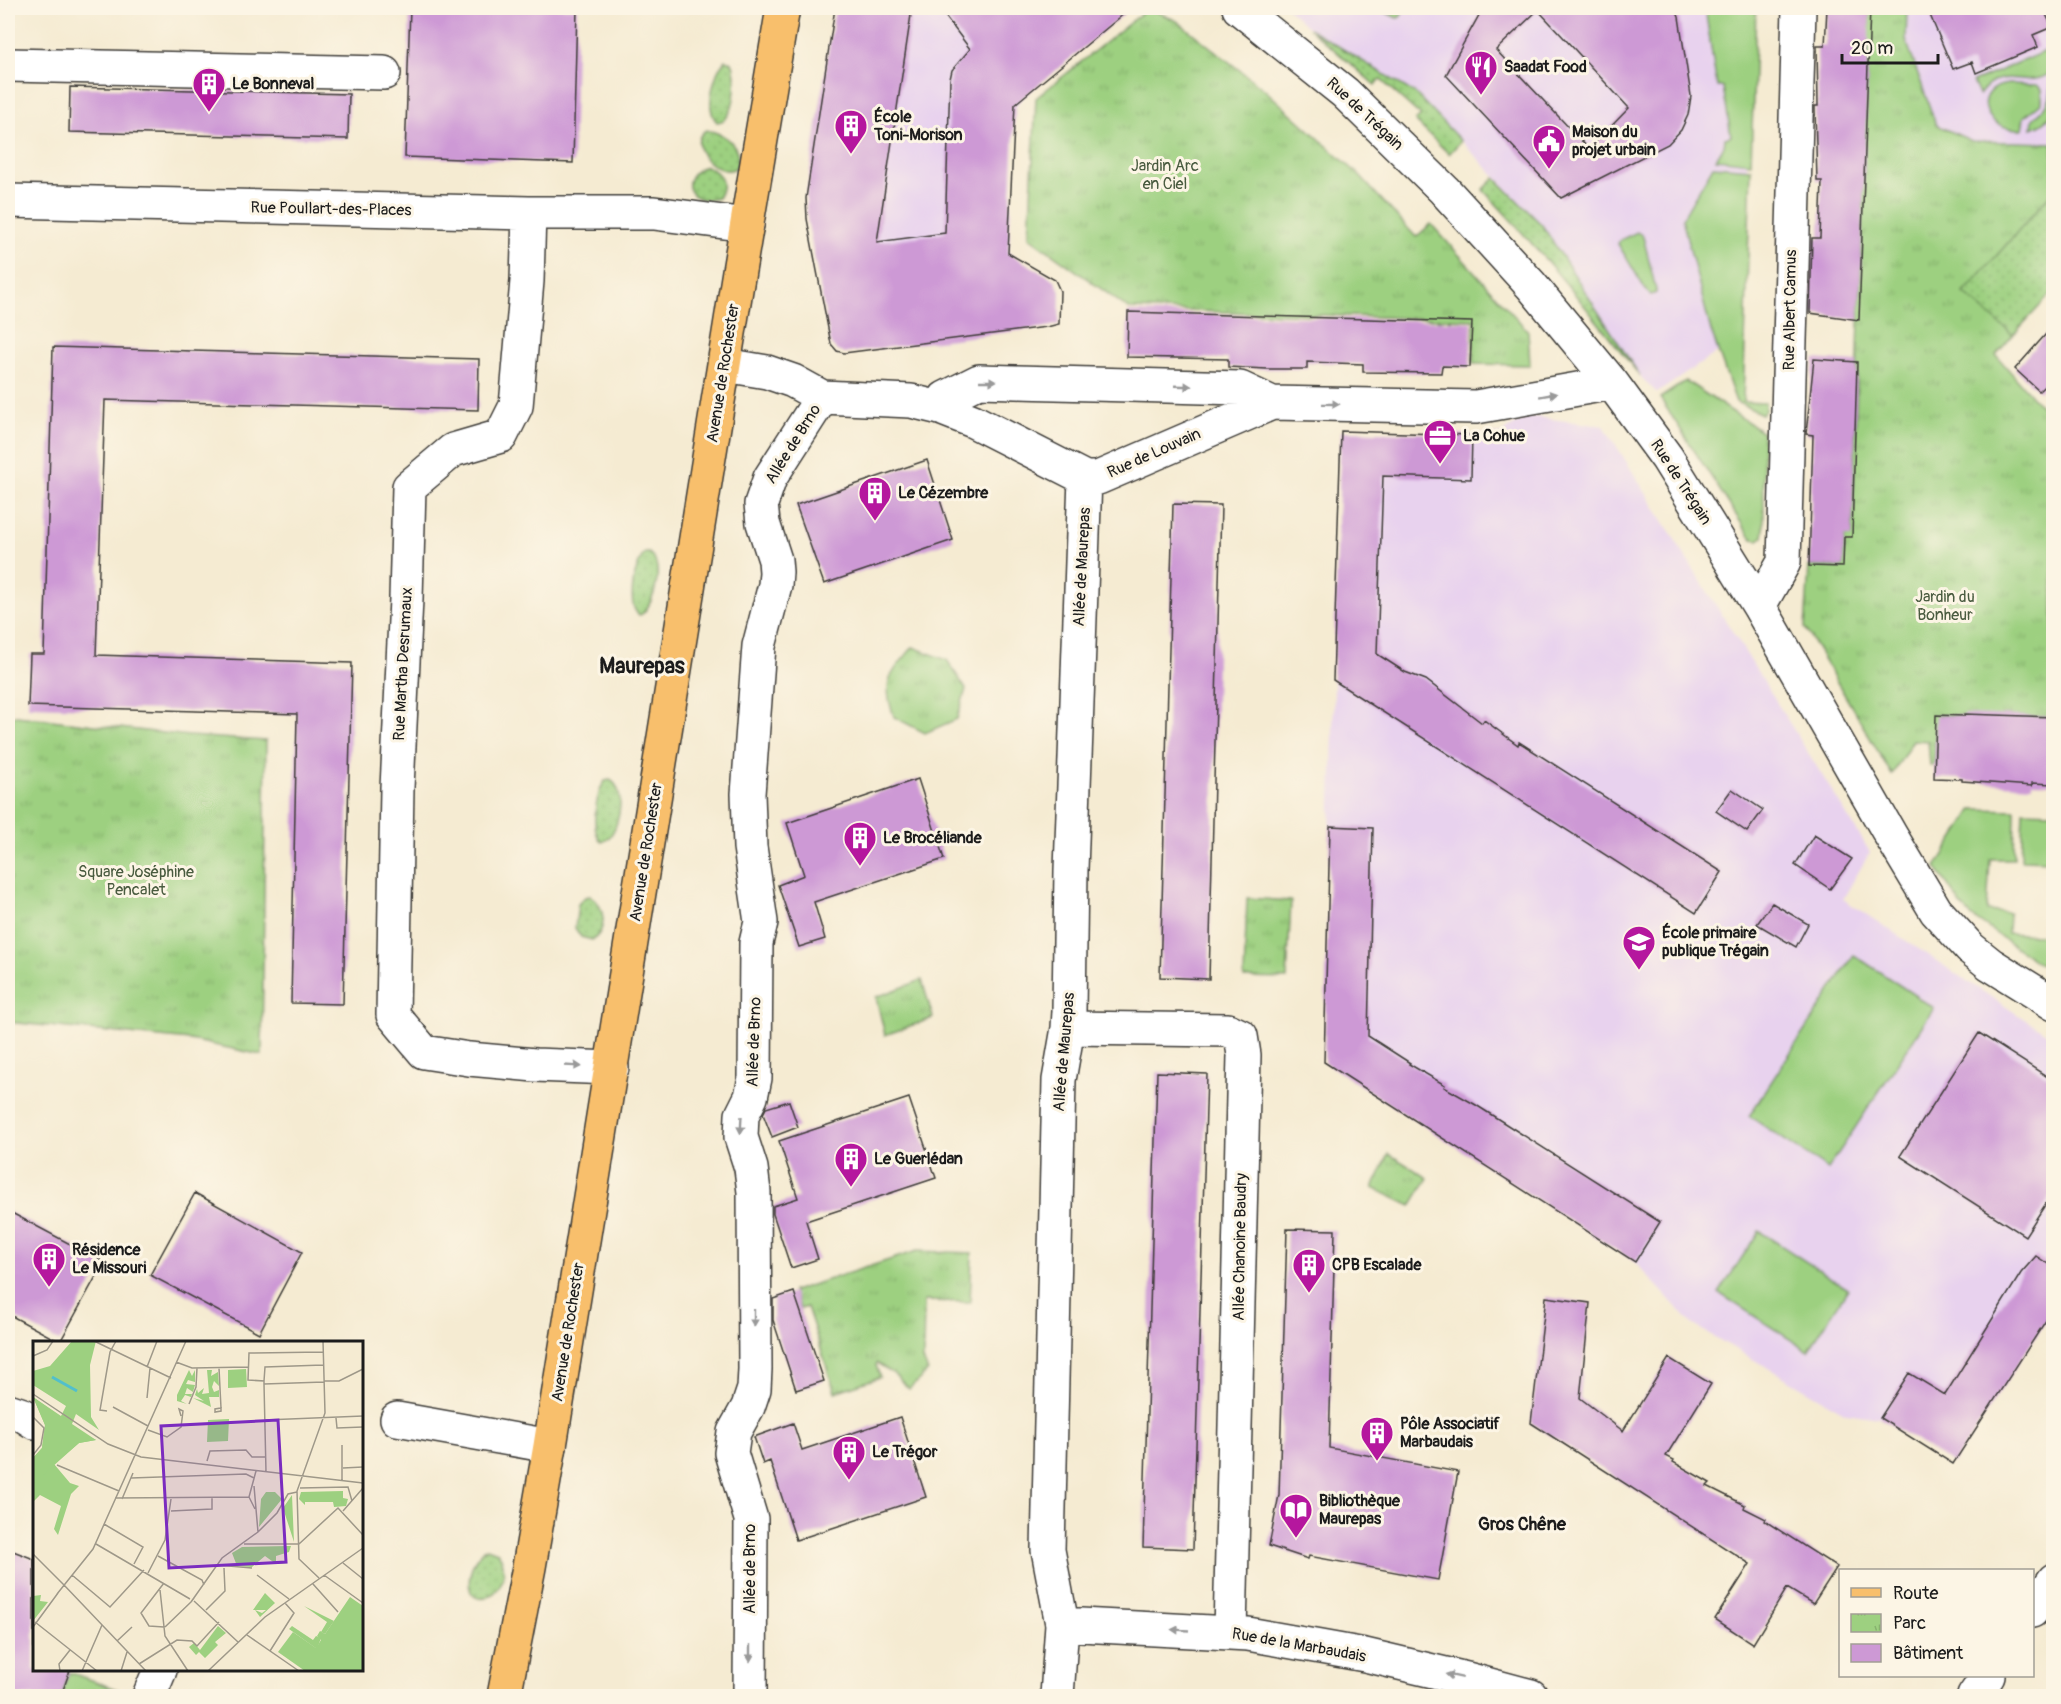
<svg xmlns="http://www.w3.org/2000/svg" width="2061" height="1704" font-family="Pangolin,sans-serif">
	<defs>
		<pattern id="park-tufts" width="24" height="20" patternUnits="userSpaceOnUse" patternTransform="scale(1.5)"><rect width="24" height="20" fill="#9dd080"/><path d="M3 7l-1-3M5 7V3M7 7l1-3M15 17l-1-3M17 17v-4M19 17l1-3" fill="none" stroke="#87b26e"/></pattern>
		<pattern id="garden-dots" width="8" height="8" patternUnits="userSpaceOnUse" patternTransform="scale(1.5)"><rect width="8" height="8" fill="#9dd080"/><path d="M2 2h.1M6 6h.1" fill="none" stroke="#87b26e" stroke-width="1.8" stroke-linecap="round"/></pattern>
	</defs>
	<rect width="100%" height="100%" fill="#fcf5e5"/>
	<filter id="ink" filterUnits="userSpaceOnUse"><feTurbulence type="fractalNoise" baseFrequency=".0167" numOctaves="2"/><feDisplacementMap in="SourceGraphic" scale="12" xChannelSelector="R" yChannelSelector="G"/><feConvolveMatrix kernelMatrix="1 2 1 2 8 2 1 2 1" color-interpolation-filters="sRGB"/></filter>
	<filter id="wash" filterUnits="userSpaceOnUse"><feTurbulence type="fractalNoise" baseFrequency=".008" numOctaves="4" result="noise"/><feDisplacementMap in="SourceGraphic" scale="24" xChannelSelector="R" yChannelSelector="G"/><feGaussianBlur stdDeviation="1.35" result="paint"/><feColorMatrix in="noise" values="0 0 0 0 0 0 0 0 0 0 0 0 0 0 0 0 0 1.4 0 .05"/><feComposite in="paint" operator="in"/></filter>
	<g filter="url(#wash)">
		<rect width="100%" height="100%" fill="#f5ebd2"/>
		<path fill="#e8d2ee" d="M835,8H1123L1121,16L1021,99L1017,105L1015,112L1009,250L1011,255L1055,280L1060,291L1059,320L1055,325L1047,327L844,353L837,351L831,344L806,209V198Z
			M1287,8H1753L1741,336L1657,393L1640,376L1542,225L1416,94L1309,28Z
			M1907,8H2053V143L1972,141L1936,125L1906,40Z
			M1528,416L1604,426L1870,852L1843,899L2053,1038V1302L1954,1462L1879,1418L1846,1413L1692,1324L1635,1262L1324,1062L1341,431L1472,435L1500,434Z"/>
		<path fill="#9dd080" stroke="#5c764e" stroke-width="1.5" d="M1377,8H1406L1400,17L1397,18Z
			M1705,8H1756L1751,163L1716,159L1724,146L1725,138L1731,136L1723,87H1717Z
			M2053,48V71C2026,93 2004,61 1979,95L1973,82Z
			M2053,81C2054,104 2058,119 2032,128L2033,119C2047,106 2052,103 2051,82Z
			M2009,84L2037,85L2042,89V102L2024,117L2022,129C1979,131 1973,87 2009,84Z
			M1713,166L1751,169L1743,402L1765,403V410L1762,414L1736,402L1711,331L1682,219Z
			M1637,232L1643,236L1656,290V293L1651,295L1647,292L1618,244L1620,240Z
			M1686,381L1763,432L1764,530L1763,537L1759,540L1753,539L1749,535L1660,398Z
			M1973,809L2015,810L2014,859H1990L1987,911L2009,913L2008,933L2053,936V959L2047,966L2041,965L1971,916L1961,905L1936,867Z
			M2023,811L2053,812V861L2021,860Z
			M1854,955L1934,1008L1828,1169L1749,1116Z
			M1759,1231L1848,1289L1808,1351L1719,1293Z
			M69,1672L118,1690L124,1696H61Z"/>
		<path fill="url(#park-tufts)" stroke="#5c764e" stroke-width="1.5" d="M1148,8L1177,21L1265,90L1357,173L1416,237L1431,224L1528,331L1530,365L1473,364L1474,320L1129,309L1029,237L1036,98Z
			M1869,8H1907L1906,40L1936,125L1972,141L2053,143V191L1965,293L2013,335L1996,355L2053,421V717L1937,715L1934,765H1930L1928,741L1913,740L1892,775L1805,628L1809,566L1843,567L1844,537L1852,536Z
			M913,647L947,660L966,689L957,719L925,733L894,717C881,680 890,675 913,647Z
			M8,715L189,736L266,741L262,1055L190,1040L8,1022Z
			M1247,898L1291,901L1287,979L1244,978Z
			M922,980L933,1018L885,1035L876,997Z
			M1389,1154L1428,1178L1411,1206L1373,1188Z
			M917,1251L972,1253L970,1302L924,1301L923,1360L928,1371L909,1389L895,1375L877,1363L876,1365L880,1377L835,1392L807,1307L800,1309L793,1291Z"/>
		<path fill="url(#garden-dots)" stroke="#5c764e" stroke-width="1.5" d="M1309,28L1416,94L1461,141L1449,154L1415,121L1421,116L1381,80L1375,85Z
			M725,60L732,62C738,75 737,121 717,122C704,109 714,73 725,60Z
			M706,130C725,133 744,147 736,168C718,179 683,145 706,130Z
			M706,166C721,172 727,184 718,198C687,207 677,175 706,166Z
			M1495,178L1542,225L1640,376C1590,311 1539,249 1483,190Z
			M2053,191V292L2013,335L1964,293Z
			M645,553H649C665,565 655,602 642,614L639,615C626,605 634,564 645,553Z
			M610,780C628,788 619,838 602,842C589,831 596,792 605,781Z
			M590,896C606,905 608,931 592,940L581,937L575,928L578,904L585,897Z
			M487,1548L498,1552C522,1593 462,1620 470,1575C472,1563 477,1554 487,1548Z"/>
		<g id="blocks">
			<path fill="#cd99d5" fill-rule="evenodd" d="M410,8H577L573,163L405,157Z
				M835,8H912L877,242L945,233L950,79L952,70L970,49L939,8H1131L1015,104L1008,253L1055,280L1060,291L1059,324L1047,327L844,353L837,351L831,344L807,219L806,198Z
				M1483,8H1675L1679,17L1691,96L1688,115L1681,130L1668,144L1561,198L1446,75ZM1538,10L1629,108L1589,149L1496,50Z
				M1827,8H1870L1859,320L1810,313L1812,238H1820L1822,181H1817L1815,110V106H1818L1817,46H1825Z
				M1927,8H2043L2052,27L2033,35L2038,47L1976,73L1972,62L1953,69Z
				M70,87L349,94L348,139L69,132Z
				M1128,312L1472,322L1470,367L1442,366L1441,373L1363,372V364L1307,362V369H1267L1228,367V359L1127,357Z
				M2054,325V377L2039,391L2015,369Z
				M53,347L479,359L478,410L105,400L96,655L352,663L343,1004L291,1003L297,714L28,706L30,654H44Z
				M1814,359L1857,362L1852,537H1844L1843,567L1809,566L1813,435L1806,434Z
				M1341,431L1472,435L1471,479L1383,476L1377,654L1405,672L1426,680L1482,723L1484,720L1518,745L1519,742L1722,872L1696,913L1333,680Z
				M927,460L953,540L824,584L796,505Z
				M1173,504L1221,505L1209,979L1160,977Z
				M1964,714L2054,717V784L2032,783V786L1962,781V779L1934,778L1936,715L1964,716Z
				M918,779L944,859L814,902L825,939L799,947L778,885L804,875L787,823Z
				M1732,789L1763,810L1747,832L1716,811Z
				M1330,826L1373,828L1368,1036L1410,1063L1409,1064L1445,1085L1444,1087L1476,1105L1660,1222L1635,1262L1324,1062Z
				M1814,835L1852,859L1830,889L1795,865Z
				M1772,903L1808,924L1796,947L1757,924Z
				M1979,1033L2054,1081V1191L2025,1236L1900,1156Z
				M1157,1072L1207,1074L1193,1549L1143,1547Z
				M909,1098L936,1178L806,1221L818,1259L791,1268L773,1214V1206L798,1198L779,1141Z
				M789,1101L798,1127L772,1137L763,1114L766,1108Z
				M195,1193L302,1252L259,1333L150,1275Z
				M8,1211L104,1262L60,1342L8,1314Z
				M1287,1229L1335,1230L1329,1448L1458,1472L1438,1580L1309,1556L1308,1559L1269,1546L1279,1495Z
				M2036,1256L2054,1268V1308L1953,1464L1880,1418L1909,1373L1945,1395L2021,1273Z
				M794,1292L824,1381L796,1390L773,1320V1299Z
				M1546,1297L1590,1303L1580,1398L1623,1431L1669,1358L1711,1384L1666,1456L1674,1460L1673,1462L1710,1483L1707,1486L1745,1505L1744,1508L1766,1519L1765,1521L1837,1567L1813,1604L1787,1588L1753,1644L1715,1619L1750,1564L1531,1423Z
				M900,1417L926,1497L796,1540L770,1461L763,1464L754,1437L793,1423L802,1450Z
				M8,1549L34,1559V1670H70L61,1696H8Z"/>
		</g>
	</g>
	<g filter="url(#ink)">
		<use href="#blocks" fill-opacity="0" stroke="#3d3b37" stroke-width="1.5"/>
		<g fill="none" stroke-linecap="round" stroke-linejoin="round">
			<g stroke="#3d3b37" stroke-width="36">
				<path id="minor" d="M1239,8L1345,93L1444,190L1531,285L1612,383L1667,458L1759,606L1891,836L1936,911L1970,948L1990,964L2054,1004
					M8,65L384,73
					M8,201L529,213H654L747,225
					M529,213L527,281L516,406L501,436L453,450L409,487L406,599L397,788L393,1015L424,1052L469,1059L535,1065L612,1068
					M725,365L767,372L793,381L822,397L911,401L940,408L973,421L1085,478H1098L1272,403L1476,407L1612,383
					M940,408L945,398L979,381L1240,388L1272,403
					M1759,606L1784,562L1799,8
					M1068,1028L1228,1030L1241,1036L1244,1055L1230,1632
					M8,1410L23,1415L34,1422
					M397,1419L550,1446
					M2032,1611L2054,1580
					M1062,1624L1248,1634L1365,1655L1467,1679L1531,1696
					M149,1696L160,1670
					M750,1696L751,1519L731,1453L734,1432L748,1407L754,1389L755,1369L754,1192L751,1168L741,1137L742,1115L751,1097L755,1078L756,943L761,922L750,847L748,794L759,646L775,585L776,572L775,560L763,523L761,504L770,478L822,397
					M1057,1696L1062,1624L1048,1550L1059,1080L1068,1028L1069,1011L1071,870L1085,478
					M1974,1696L1988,1676"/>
			</g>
			<g stroke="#3d3b37" stroke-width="36">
				<path id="major" d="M504,1696L529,1567L550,1446L739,271L783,8"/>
			</g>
			<use href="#minor" stroke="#fff" stroke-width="33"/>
			<use href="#major" stroke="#f8bf6c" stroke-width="33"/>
		</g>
		<defs><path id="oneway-solid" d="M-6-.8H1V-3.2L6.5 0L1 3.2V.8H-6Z" transform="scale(1.5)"/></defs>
		<g fill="#999">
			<use href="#oneway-solid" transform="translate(988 381)"/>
			<use href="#oneway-solid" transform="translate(1183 386) rotate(2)"/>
			<use href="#oneway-solid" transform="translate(1548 395) rotate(-10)"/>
			<use href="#oneway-solid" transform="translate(1331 404) rotate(1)"/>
			<use href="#oneway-solid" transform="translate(573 1066) rotate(3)"/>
			<use href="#oneway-solid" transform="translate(741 1125) rotate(93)"/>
			<use href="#oneway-solid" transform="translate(754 1318) rotate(90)"/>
			<use href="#oneway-solid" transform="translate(1180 1630) rotate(-177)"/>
			<use href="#oneway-solid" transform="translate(750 1653) rotate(90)"/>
			<use href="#oneway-solid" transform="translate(1454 1676) rotate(-168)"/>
		</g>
	</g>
	<defs>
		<g id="restaurant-pin" transform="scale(1.725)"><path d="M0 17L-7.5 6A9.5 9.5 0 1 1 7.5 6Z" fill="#b5179e" stroke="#fcf5e5"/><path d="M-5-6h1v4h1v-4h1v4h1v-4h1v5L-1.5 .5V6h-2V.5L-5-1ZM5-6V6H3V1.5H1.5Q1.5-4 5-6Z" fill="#fff"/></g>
		<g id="building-pin" transform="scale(1.725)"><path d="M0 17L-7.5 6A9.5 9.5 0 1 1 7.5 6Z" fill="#b5179e" stroke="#fcf5e5"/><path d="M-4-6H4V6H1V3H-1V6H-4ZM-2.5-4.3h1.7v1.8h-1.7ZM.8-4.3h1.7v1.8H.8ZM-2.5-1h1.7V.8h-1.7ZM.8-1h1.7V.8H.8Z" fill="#fff"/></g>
		<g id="civic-pin" transform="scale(1.725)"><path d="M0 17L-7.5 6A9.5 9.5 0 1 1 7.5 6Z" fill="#b5179e" stroke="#fcf5e5"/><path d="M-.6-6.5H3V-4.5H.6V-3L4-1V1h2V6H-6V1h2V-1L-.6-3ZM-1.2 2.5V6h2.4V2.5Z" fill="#fff"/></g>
		<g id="office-pin" transform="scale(1.725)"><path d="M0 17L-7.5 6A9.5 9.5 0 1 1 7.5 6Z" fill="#b5179e" stroke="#fcf5e5"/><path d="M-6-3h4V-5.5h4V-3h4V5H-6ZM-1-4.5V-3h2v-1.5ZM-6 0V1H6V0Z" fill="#fff"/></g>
		<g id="school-pin" transform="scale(1.725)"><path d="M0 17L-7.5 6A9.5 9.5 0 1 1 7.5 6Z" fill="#b5179e" stroke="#fcf5e5"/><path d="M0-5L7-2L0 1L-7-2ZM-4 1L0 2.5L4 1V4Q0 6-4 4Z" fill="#fff"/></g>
		<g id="library-pin" transform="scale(1.725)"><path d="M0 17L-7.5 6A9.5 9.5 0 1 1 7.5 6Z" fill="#b5179e" stroke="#fcf5e5"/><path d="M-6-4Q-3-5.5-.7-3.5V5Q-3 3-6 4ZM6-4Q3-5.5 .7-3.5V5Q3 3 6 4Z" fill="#fff"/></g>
	</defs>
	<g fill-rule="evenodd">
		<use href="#restaurant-pin" x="1481" y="67"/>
		<use href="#building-pin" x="209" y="84"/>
		<use href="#building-pin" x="851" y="126"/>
		<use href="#civic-pin" x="1549" y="141"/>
		<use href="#office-pin" x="1440" y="436"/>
		<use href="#building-pin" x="875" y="493"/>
		<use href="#building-pin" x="860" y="838"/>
		<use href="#school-pin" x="1639" y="942"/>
		<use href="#building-pin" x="851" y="1159"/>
		<use href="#building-pin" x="49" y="1259"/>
		<use href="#building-pin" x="1309" y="1265"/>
		<use href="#building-pin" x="1377" y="1433"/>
		<use href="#building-pin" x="849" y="1452"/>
		<use href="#library-pin" x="1296" y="1510"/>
	</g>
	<g text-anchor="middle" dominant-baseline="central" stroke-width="6" stroke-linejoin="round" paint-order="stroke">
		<g font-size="16" font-weight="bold" fill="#1c1c1c" stroke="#fcf5e5" text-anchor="start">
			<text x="1504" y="67">Saadat Food</text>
			<text x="232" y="84">Le Bonneval</text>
			<text x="874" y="117">École<tspan x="874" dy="18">Toni-Morison</tspan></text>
			<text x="1572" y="132">Maison du<tspan x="1572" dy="18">projet urbain</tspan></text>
			<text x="1463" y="436">La Cohue</text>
			<text x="898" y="493">Le Cézembre</text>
			<text x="883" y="838">Le Brocéliande</text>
			<text x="1662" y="933">École primaire<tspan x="1662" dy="18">publique Trégain</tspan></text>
			<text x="874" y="1159">Le Guerlédan</text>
			<text x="72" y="1250">Résidence<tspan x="72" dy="18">Le Missouri</tspan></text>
			<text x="1332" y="1265">CPB Escalade</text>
			<text x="1400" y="1424">Pôle Associatif<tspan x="1400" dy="18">Marbaudais</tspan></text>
			<text x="872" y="1452">Le Trégor</text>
			<text x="1319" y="1501">Bibliothèque<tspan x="1319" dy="18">Maurepas</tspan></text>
		</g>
		<g font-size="16" fill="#1c1c1c" stroke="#fcf5e5">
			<text transform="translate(1365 114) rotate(43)">Rue de Trégain</text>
			<text transform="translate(331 209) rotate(1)">Rue Poullart-des-Places</text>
			<text transform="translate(1790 310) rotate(-89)">Rue Albert Camus</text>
			<text transform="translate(723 373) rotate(-81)">Avenue de Rochester</text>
			<text transform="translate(793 444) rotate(-58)">Allée de Brno</text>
			<text transform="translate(1154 453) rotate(-24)">Rue de Louvain</text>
			<text transform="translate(1681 482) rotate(57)">Rue de Trégain</text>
			<text transform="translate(1082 567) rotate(-87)">Allée de Maurepas</text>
			<text transform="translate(403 664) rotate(-87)">Rue Martha Desrumaux</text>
			<text transform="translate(646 852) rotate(-81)">Avenue de Rochester</text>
			<text transform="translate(754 1042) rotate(-88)">Allée de Brno</text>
			<text transform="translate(1064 1052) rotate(-85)">Allée de Maurepas</text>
			<text transform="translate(1240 1247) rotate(-89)">Allée Chanoine Baudry</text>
			<text transform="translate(568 1332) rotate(-81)">Avenue de Rochester</text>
			<text transform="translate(750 1569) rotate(-90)">Allée de Brno</text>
			<text transform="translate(1299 1645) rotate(10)">Rue de la Marbaudais</text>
		</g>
		<g font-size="16" fill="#495b3f" stroke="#fcf5e5">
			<text x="1165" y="166">Jardin Arc<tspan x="1165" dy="18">en Ciel</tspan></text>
			<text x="1945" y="597">Jardin du<tspan x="1945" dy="18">Bonheur</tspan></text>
			<text x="136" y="872">Square Joséphine<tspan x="136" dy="18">Pencalet</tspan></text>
		</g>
		<g font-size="18" font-weight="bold" fill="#1c1c1c" stroke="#fcf5e5">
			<text x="1522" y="1524">Gros Chêne</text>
		</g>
		<g font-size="22" font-weight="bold" fill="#1c1c1c" stroke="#fcf5e5">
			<text x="642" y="666">Maurepas</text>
		</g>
	</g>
	<g transform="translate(33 1341)">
		<rect width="330" height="330" fill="#f5ebd2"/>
		<path d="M0,56L35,81V85L63,99L46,102L21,123L37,142L46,145L38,153L25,194L21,188L28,165L7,154L0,161V117L9,107L12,84ZM259,154L261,201L250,167ZM232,252L242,262L227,276L222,269L229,272L233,269H220ZM8,254L7,260L15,261L0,280V255ZM271,265L301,280L292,293L288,291L294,281ZM259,285L280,299L283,295L288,297L284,308L256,288Z" fill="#9dd080"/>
		<path d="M39,0H63L57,24L58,76L66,89L43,73L39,83L63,99L46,102L0,143V117L9,107L12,84L0,56L28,75L33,65L0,44V30L17,25ZM213,28L214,46L195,47V29ZM196,78L195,100L174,101L175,79ZM310,150V157L315,158L313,165L301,166L300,161H272V164L266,158L268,151ZM233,151H242L249,158L226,186L228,158ZM255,205H258L256,211L243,215V222L255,223H243L232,215L219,226L204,225L199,212L209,206ZM317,256L330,265V330H272L245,311L260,291L283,307L288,299L284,295L287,290L292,293ZM185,285L193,292L182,301L185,304L172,317L166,311L163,314L156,306L161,302L167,309Z" fill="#9dd080"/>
		<path d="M156,29L159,35L162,29V41L155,39L153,43L162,44L160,51L154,47L152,53H159L158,56L152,54L148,60L154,63L144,60V54ZM174,29H179L178,35L185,31L186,45L181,40L179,46L181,51L186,49V56H176L178,66L160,57L171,60L162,54L164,48L165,52L171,47L169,53L176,52Z" fill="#9dd080"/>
		<path fill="none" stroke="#52bfcb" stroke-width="3" d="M19,36L44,50"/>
		<path fill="none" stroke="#9e9889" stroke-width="1.5" d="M61,0L138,37M0,15L14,9L20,0M143,21L159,27L215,26M114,26L124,0M186,27L188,67M231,40L232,26L290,24M291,40H306L330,28M231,43V40L215,39L216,12L290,11M231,43L233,131M231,43L291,41M0,53L75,103L108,116L330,142M114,57L117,27M156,63L163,46L164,27M80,66L115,85M188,67V70L182,71V68ZM74,70L67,69L77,11L83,0M0,76L11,87L8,104L0,114M303,77L304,87L330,86M232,79L330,75M115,89L134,96L148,86L150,70L146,68L148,75M309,104V140M174,120L177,110L213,109L219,116H233M24,124L86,150M310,127L330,126M98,137L213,133L221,137M221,145L225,191M267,147L315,146L319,160M82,157L216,156M89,158L100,132M222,168L216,156L223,130M138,170L179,168V156M310,170L330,147M71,183L110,206L101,223M63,203L157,258M211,203H266M266,203L305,167L330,194M0,213L31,244M125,215L169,239L171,244M310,222L330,238M184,224L219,227M115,232L132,199L138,158M39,234L77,266L111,229M224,234L256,258M291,234L330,262M286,237L266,218L264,150L292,72L290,0M280,243L305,271M31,244L113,330M127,249L132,295L155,330M24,253L60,208L153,0M161,257L158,261L189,217L225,191L244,172L255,153L264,151M161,260L205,301M173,269L192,250L191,227M2,281L64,330M0,286L25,252M131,286L116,285L108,272L131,242M132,286L158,261M214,294L266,330M84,300L99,286M237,310L261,272L252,262M106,323L144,299L159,300L164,305L186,281M27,330L26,323L37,309M49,330L69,284M88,330L94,311M175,330L232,276L330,207"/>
		<path fill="#7b2cbf" fill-opacity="0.15" stroke="#7b2cbf" stroke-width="3" d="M245,79L253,221L136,227L128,85Z"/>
		<rect width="330" height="330" fill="none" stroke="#1c1c1c" stroke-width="3"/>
	</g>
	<rect width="2061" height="1704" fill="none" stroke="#fcf5e5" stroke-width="30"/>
	<rect x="1839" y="1569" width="195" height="108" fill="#fcf5e5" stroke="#a29e95" stroke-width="1.5"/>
	<rect x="1851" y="1588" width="30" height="9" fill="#f8bf6c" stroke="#a29e95" stroke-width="1.5"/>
	<text x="1893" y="1599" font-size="18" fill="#1c1c1c">Route</text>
	<rect x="1851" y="1614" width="30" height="18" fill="url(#park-tufts)" stroke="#a29e95" stroke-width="1.5"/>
	<text x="1893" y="1629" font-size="18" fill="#1c1c1c">Parc</text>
	<rect x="1851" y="1644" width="30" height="18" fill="#cd99d5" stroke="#a29e95" stroke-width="1.5"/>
	<text x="1893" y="1659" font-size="18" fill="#1c1c1c">Bâtiment</text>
	<path d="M1842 54v9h96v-9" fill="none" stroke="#1c1c1c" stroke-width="3"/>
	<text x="1851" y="54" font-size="18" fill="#1c1c1c" stroke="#fcf5e5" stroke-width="4.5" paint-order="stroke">20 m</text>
</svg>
